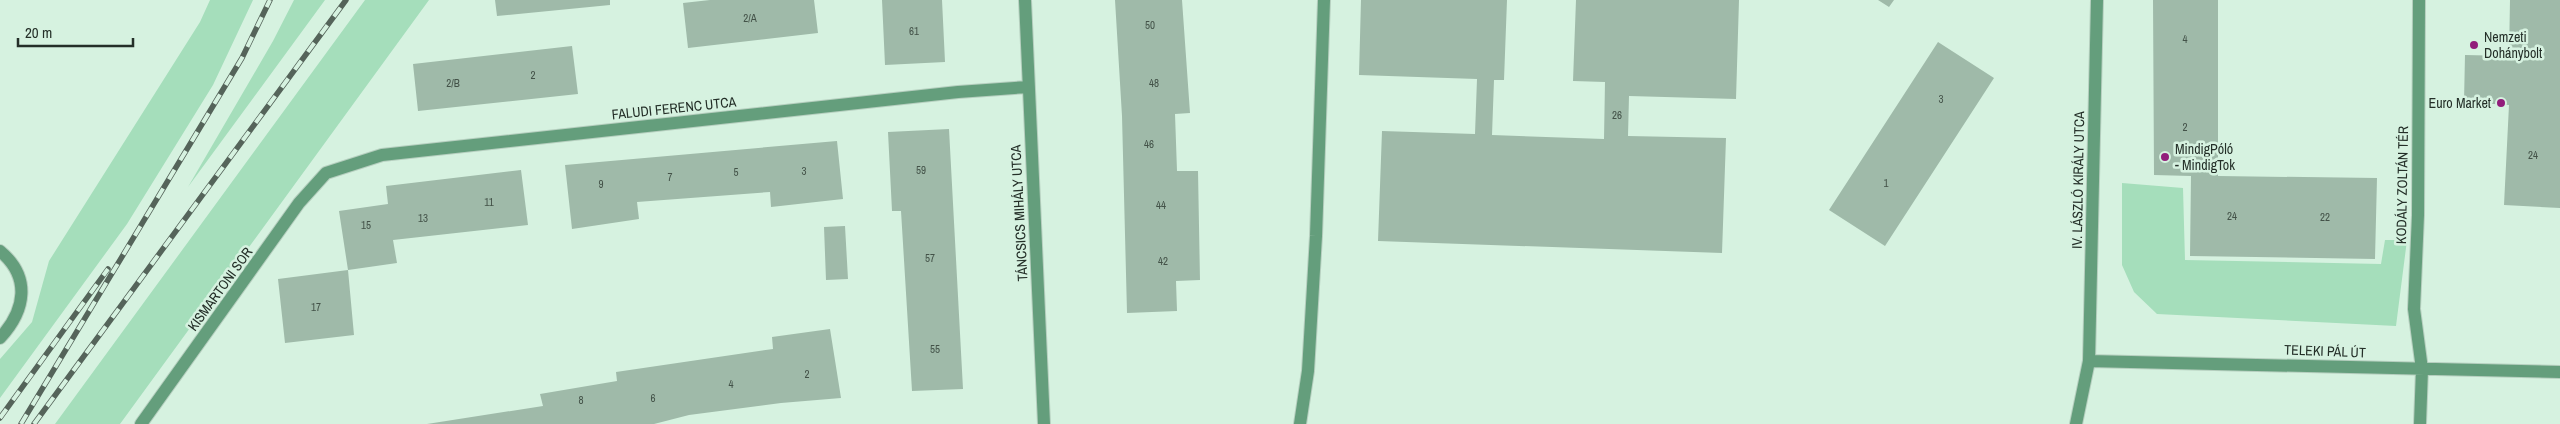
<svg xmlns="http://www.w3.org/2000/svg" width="2560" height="424" font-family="'Archivo Narrow',sans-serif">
	<rect width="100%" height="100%" fill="#d6f2e0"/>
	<path fill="#a5debb" d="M210,0H253L213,85L127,224L0,398V359L32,322L49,261L200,22Z
		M294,0H325L188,187L273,41Z
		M365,0H429L120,424H55Z
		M2122,183L2183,188L2185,260L2381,264L2385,240H2407L2396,326L2157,314L2134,292L2122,265Z"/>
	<path fill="#9fbaa9" d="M495,0H610V5L497,16Z
		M710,0H814L818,33L688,48L683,3Z
		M882,0H942L945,62L885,65Z
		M1115,0H1182L1190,113L1175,114L1177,171H1198L1200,280L1176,281L1177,311L1127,313L1122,116Z
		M1361,0H1507L1504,80H1494L1492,135L1604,139L1605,82L1573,81L1576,0H1739L1736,99L1629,96L1628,136L1726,138L1722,253L1378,241L1382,131L1475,134L1477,79L1359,75Z
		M1878,0H1894L1889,7Z
		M2153,0H2218V176L2377,178L2375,259L2190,256L2191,176L2154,175Z
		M2510,0H2560V208L2504,205L2509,105L2464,102L2465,55L2509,56Z
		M1938,42L1994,78L1885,246L1829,210Z
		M572,46L578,94L418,111L413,64Z
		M949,129L963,389L912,391L901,211H892L888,132Z
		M837,141L843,199L771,207L770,192L637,202L639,219L572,229L565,165Z
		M521,170L528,225L393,240L397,263L348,270L339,211L388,204L386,186Z
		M845,226L848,279L826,280L824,227Z
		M348,270L354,335L285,343L278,279Z
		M830,329L841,398L781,403L689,415L654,424H427L543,406L540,394L617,381L616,372L773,349L772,337Z"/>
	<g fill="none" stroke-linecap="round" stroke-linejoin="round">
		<g stroke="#b6cfbf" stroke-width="14">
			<path id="minor" d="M1025,0L1044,424
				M2419,0L2418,215L2414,309L2422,369L2420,424
				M0,251C31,277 26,310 0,338
				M2089,361L2560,372
				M141,424L299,203L326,173L382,155L958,92L1028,87
				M1300,424L1308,371L1316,236L1324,0
				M2076,424L2089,361L2097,0"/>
		</g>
		<use href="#minor" stroke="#649e7c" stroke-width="12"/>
		<g stroke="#55645a" stroke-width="5.5">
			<path id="rail" d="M0,418L108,269
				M21,424L242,58L270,0
				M34,424L346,0"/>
		</g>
		<use href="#rail" stroke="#d6f2e0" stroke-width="4" stroke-dasharray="11" stroke-linecap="butt"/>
	</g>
	<g fill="#921d7b" stroke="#d6f2e0" stroke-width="2">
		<circle cx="2474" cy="45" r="5"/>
		<circle cx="2501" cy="103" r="5"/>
		<circle cx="2165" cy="157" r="5"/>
	</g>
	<g text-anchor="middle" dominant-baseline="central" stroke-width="5" stroke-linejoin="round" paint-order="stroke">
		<g font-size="11" fill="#435248">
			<text x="750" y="18">2/A</text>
			<text x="1150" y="25">50</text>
			<text x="914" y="31">61</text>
			<text x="2185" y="39">4</text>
			<text x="533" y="75">2</text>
			<text x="453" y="83">2/B</text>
			<text x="1154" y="83">48</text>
			<text x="1941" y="99">3</text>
			<text x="1617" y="115">26</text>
			<text x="2185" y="127">2</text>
			<text x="1149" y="144">46</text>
			<text x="2533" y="155">24</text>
			<text x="921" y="170">59</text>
			<text x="804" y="171">3</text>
			<text x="736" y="172">5</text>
			<text x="670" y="177">7</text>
			<text x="1886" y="183">1</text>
			<text x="601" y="184">9</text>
			<text x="489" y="202">11</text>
			<text x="1161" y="205">44</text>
			<text x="2232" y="216">24</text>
			<text x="2325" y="217">22</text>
			<text x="423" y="218">13</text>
			<text x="366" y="225">15</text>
			<text x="930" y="258">57</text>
			<text x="1163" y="261">42</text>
			<text x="316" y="307">17</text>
			<text x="935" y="349">55</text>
			<text x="807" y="374">2</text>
			<text x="731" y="384">4</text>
			<text x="653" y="398">6</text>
			<text x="581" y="400">8</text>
		</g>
		<g font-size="14" fill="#242f28" stroke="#d6f2e0" text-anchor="start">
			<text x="2484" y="37">Nemzeti<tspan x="2484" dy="16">Dohánybolt</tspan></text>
			<text x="2491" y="103" text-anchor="end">Euro Market</text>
			<text x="2175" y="149">MindigPóló<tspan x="2175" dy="16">- MindigTok</tspan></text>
		</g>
		<g font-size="14" fill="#242f28" stroke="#d6f2e0">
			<text transform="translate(674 108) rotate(-6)">FALUDI FERENC UTCA</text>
			<text transform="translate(2078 180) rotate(-89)">IV. LÁSZLÓ KIRÁLY UTCA</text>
			<text transform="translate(2402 185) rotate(-89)">KODÁLY ZOLTÁN TÉR</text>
			<text transform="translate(1019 213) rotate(-93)">TÁNCSICS MIHÁLY UTCA</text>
			<text transform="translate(220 289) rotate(-54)">KISMARTONI SOR</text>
			<text transform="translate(2325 351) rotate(2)">TELEKI PÁL ÚT</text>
		</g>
	</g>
	<path d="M18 38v8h115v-8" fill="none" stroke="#242f28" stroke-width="2.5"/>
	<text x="25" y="38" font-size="15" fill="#242f28" stroke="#d6f2e0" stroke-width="4" paint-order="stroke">20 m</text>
</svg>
